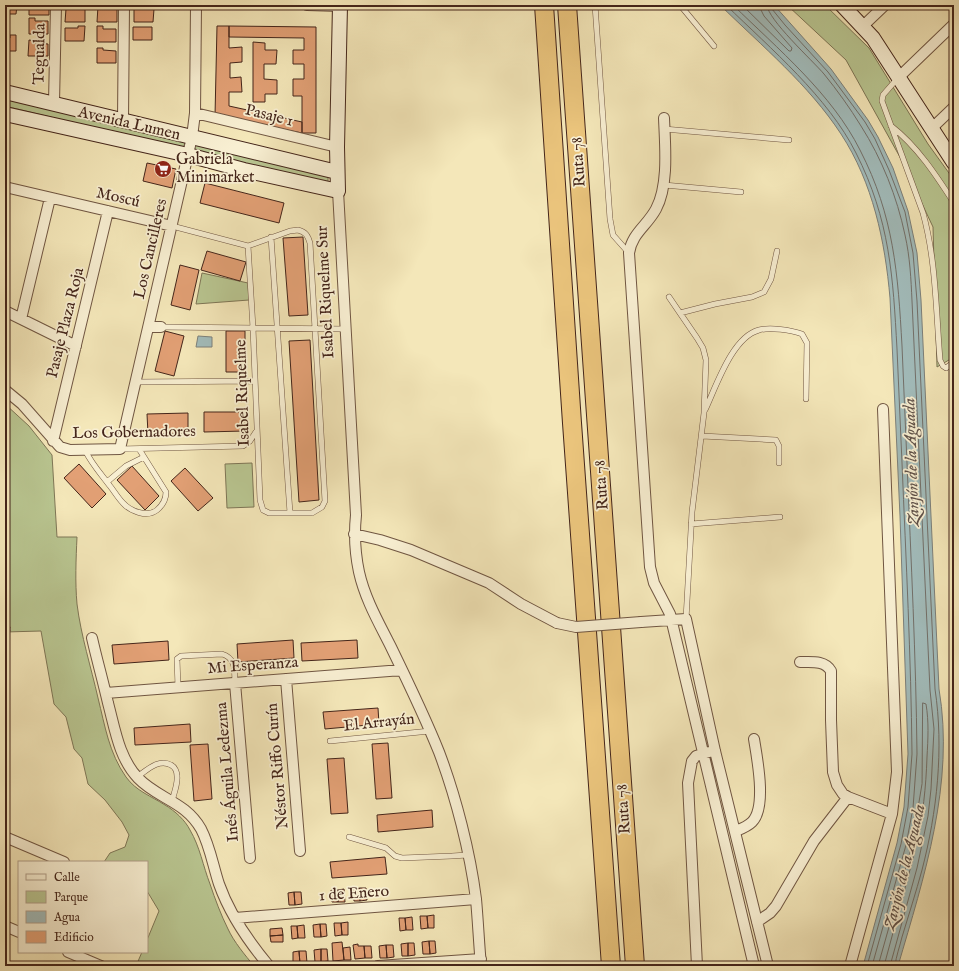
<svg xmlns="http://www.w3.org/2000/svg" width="959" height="971" font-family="'IM FELL English',serif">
	<rect width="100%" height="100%" fill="#f4e7b9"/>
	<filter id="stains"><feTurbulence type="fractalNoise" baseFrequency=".005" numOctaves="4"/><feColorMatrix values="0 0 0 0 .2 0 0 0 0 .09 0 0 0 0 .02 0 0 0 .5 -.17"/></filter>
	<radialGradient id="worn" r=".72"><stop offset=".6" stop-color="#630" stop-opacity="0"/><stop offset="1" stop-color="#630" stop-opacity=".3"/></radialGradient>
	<path fill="#b9c691" stroke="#7e7656" d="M787,5H825L869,48L928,144L954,180V357L937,367L933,227L901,159L846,60Z
		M5,95L186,139L183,149L5,106Z
		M196,141L328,174V185L193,152Z
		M202,273L248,283L249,300L196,304Z
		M5,404L29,426L52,455L57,537H77C76,559 75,582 77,604C81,636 91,667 98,698C105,726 109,753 126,777C136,791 151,796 165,805C175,811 185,820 190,830C200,847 203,866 210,884C215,899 221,915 228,929C234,942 245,955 254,966H136L142,952H147V940L159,911L147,891V862H104L110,853L125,847L129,835L122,822L105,800L88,784L82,758L74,749L66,717L54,704L41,631L5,632Z
		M252,463L254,507L227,508L225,464Z"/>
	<path fill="#a2bcbb" stroke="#7c807b" d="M720,5H774L831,69L868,120L878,137L893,168L908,211L917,253L921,300L939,689C955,783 924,877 898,966H863L897,843L904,807L908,754L900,516L890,298C885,241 873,183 841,134C809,85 762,46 720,5Z
		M198,336L212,337V347H196Z"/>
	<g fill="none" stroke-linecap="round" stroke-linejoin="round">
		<path stroke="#73706a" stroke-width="1" d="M726,5C771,49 828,97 856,153C890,220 893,277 897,349C899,387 900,425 902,463C906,560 911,657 912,754L908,807L901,844L867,966
			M733,5C778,49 832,94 860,150C894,216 898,274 902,346C904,385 905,424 907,463C911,560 916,657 917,754L913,808L906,845L872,966
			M742,5L789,51H791L792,48L764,16L761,10V5
			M767,5C767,19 813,61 824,74C837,90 850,108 861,126C882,159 897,197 905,235C910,257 911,279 912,301L930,690L934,729L931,789L928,816L917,868L890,966
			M772,5V9L785,25L828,72L865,122L875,139L889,170L905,212L913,253L917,301L935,689C944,749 937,812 922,870C916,892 909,914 902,937C900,946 896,956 895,966
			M923,703L926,704C929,722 928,739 927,757C926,787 923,816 916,845L914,847L912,844L922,784Z
			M878,966L911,849L913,848L915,850L911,866L884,966"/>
	</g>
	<path fill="#e2a075" stroke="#44251a" d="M5,5H17L16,14H5Z
		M29,5H49V15H29Z
		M79,6L85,7V22H65L66,9H79Z
		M98,6H104V9H117V22H97Z
		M134,9H154L153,22H134Z
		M29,18H35V21H48V34H29Z
		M78,26H85L84,41H65V28H78Z
		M97,26H103V29H116V42H97Z
		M217,26H229V48L242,47V62L230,63V78L241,77L242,92H229V106L302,122V133L215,116Z
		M229,26L316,27V133H302V96H293V79H304V64H293V50H304V38L229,37Z
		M133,27H152V40H133Z
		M10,35H16V51H5V38H10Z
		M29,40L35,41V43L48,44V56H28Z
		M253,42L265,43V50H277L276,64H264V79L277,80V94H265V102H253Z
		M97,48H103V50L116,51V63H97Z
		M147,163L176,169L172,188L143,181Z
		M205,183L284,203L279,223L200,203Z
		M303,237L308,315L289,316L283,238Z
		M207,251L246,262L240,281L201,270Z
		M180,265L199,270L190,310L171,305Z
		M165,331L184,336L174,376L155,371Z
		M226,331H245V372H226Z
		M310,340L319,500L299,502L289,341Z
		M204,412H245V431L204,432Z
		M188,413V433L148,434L147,414Z
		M79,464L106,494L92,508L64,478Z
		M132,466L159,496L145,510L117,480Z
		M185,468L213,498L198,511L171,481Z
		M293,640L294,658L238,662L237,644Z
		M357,640L358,658L302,661L301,643Z
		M168,641L169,660L114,664L112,645Z
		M378,708L379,724L325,729L323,712Z
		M190,724L191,742L135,745L134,728Z
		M388,743L392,798L376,799L372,744Z
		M208,744L212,799L194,801L190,745Z
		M344,758L348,813L331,814L327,759Z
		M432,810L433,827L378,832L377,815Z
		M385,857L387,874L332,878L330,862Z
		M360,888H366L367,900L360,901Z
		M360,888V901H354L353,889Z
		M344,889L345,902H338V890Z
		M331,890H338V902H332Z
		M294,892H301L302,904L295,905Z
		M294,892L295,905H289L288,893Z
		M434,915V928H428L427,916Z
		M420,916H427L428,928L421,929Z
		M412,917L413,930H406L405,918Z
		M399,918H405L406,930L400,931Z
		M348,922V935H342L341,923Z
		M334,923H341L342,935L335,936Z
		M320,924L321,937H314L313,925Z
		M320,924H326L327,936L321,937Z
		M304,925L305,938H298L297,926Z
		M291,926H297L298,938L292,939Z
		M282,928L283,935L270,936V929Z
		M283,935V942H271L270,936Z
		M429,941H435L436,953L430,954Z
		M429,941L430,954H423L422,942Z
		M342,942L344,960L333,961L332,943Z
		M408,943H414L415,955L408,956Z
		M408,943V956H402L401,944Z
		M358,944V946H364L365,958L355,959L353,945Z
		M386,945L387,958H380L379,946Z
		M386,945H393L394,957L387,958Z
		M364,946H371L372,958H365Z
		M350,947L351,960H344L343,948Z
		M321,949V962H315L314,950Z
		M321,949H327L328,961L321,962Z
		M299,951L300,964H293V952Z
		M299,951H306L307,963L300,964Z"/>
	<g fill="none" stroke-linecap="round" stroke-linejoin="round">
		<g stroke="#705642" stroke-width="6">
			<path id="lane" d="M595,5L610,219L613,235L629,253
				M680,5L714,46
				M897,79L883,95L882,101L923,213C936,260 936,311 940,360L943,366L946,368L954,362
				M891,126C917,146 936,175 954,203
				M664,129L789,140
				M664,185L741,192
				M172,226L248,246
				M298,230C306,232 308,236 310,243L325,501L322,507L312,513H269L263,510L260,500L253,328L248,246L290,231Z
				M271,237L290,513
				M669,297L697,338L703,348L706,360L704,413L692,512L686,619
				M680,313L715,304L752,297L764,292L771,279L777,251
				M161,327L345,329
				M136,382L255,381
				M705,410C716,387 732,337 759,330C770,327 791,330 802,334L807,343L806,399
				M702,436L776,440L779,446V463
				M120,449L243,446L250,441L257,430
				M85,450C91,463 101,474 110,486C114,491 118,498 123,503C130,511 147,518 157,510C163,505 166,500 166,492L139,449
				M107,482L126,466L144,457
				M691,524L780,517
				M5,629H8
				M178,687L177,659L181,656L222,654C237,659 234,670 235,683
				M330,741L430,731
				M137,777C147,770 159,758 171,765C175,767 177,772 177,776C178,784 174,793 172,801
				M349,837L386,848L395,856L402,858L452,856L467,855"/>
		</g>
		<g stroke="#705642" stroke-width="12">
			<path id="street" d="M307,5L340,6
				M863,26L885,5
				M899,77L954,24
				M54,103L56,5
				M195,113L337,147
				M664,118C665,145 669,185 656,209C647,226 632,233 629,253L650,567L654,583L670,614L754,966
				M123,120L124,5
				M931,129L954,107
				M5,187L172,226
				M338,191L356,515C354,534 355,553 359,572C365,599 379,623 391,647C408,682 425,717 439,752C456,797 470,852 476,899C478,921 479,944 481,966
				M5,311L76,346
				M21,319L50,198
				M149,327H161
				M5,390L22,404L60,447L70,450L120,449L192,137L195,113L196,5
				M53,441L108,211
				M354,534L380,540L411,550L489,583L521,604L557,623
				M641,622L686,619L715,751L768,966
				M92,638C97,660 103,681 108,703C115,729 119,758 138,778C158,799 185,801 201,829C210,846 213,866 219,884C230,915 248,941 269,966
				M800,662C811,662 825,660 831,671V720L833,772L837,785L843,794L848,797L892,814
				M286,679L300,851
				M235,683L250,858
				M106,693L402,670
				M736,831C741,829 748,826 752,822C767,807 757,758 754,739
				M5,837L64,862
				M235,918L476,899
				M757,922L770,913L776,906L814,841L848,797
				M5,926L19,932
				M68,952L101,966
				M378,966L481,959
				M697,966L688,783L692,761L696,756L709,752
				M850,966L892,814L897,772L883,409"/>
		</g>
		<g stroke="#44251a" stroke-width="16">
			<path id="secondary" d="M842,5L873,38L954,163
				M5,92L337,172
				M5,114L188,155L244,170L338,191L337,147L340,5"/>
		</g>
		<g stroke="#44251a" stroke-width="20">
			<path id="highway" d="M544,5L572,423L611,966
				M567,5L635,966"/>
		</g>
		<use href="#lane" stroke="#f8efd2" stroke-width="5"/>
		<use href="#street" stroke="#f8efd2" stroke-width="10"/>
		<use href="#secondary" stroke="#f8efd2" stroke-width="14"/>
		<use href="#highway" stroke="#eac47c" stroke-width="18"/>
		<g stroke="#705642" stroke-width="12" stroke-linecap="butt">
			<path id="street-bridge" d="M557,623L576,627L641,622"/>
		</g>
		<use href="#street-bridge" stroke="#f8efd2" stroke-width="10"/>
	</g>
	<defs>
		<g id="supermarket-disc" transform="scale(0.9)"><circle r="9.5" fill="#8f2418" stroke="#f8efd2"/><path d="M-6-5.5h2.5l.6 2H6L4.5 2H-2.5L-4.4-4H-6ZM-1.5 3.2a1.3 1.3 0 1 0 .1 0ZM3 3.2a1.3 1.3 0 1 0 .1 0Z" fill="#fff"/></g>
	</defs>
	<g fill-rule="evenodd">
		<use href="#supermarket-disc" x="163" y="169"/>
	</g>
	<g text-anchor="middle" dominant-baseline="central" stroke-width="3.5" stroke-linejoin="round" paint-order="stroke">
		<g font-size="16" fill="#44251a" stroke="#f8efd2">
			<text transform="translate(40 54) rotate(-89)">Tegualda</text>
			<text transform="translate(269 116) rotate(14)">Pasaje 1</text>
			<text transform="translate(129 124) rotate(13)">Avenida Lumen</text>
			<text transform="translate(579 162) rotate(-94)">Ruta 78</text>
			<text transform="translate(118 198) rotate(13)">Moscú</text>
			<text transform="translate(151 249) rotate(-77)">Los Cancilleres</text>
			<text transform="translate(326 292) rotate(-93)">Isabel Riquelme Sur</text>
			<text transform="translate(66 323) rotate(-76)">Pasaje Plaza Roja</text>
			<text transform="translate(243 393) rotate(-92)">Isabel Riquelme</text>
			<text transform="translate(134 433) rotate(-1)">Los Gobernadores</text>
			<text transform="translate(602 485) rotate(-94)">Ruta 78</text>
			<text transform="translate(253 666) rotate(-4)">Mi Esperanza</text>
			<text transform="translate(379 723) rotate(-6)">El Arrayán</text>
			<text transform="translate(278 766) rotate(-95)">Néstor Riffo Curín</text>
			<text transform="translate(228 772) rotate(-95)">Inés Águila Ledezma</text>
			<text transform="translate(624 809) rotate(-94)">Ruta 78</text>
			<text transform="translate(354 894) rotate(-4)">1 de Enero</text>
		</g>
		<g font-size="16" fill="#44251a" stroke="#f8efd2" text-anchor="start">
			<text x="176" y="160">Gabriela<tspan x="176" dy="18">Minimarket</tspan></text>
		</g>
		<g font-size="17" font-style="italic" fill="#60524a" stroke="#f8efd2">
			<text transform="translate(912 462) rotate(-92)">Zanjón de la Aguada</text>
			<text transform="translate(905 867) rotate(-76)">Zanjón de la Aguada</text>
		</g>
	</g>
	<rect width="959" height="971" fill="none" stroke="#f4e7b9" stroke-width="20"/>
	<rect x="6" y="6" width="947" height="959" fill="none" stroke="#44251a" stroke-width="2"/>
	<rect x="10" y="10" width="939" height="951" fill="none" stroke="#44251a"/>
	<rect x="18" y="861" width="130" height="92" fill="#f8efd2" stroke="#b09e88"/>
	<rect x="26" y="874" width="20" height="6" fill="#f8efd2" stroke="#b09e88"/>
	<text x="54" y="881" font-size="12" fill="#44251a">Calle</text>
	<rect x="26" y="891" width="20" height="12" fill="#b9c691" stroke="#b09e88"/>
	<text x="54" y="901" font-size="12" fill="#44251a">Parque</text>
	<rect x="26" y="911" width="20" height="12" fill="#a2bcbb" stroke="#b09e88"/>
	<text x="54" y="921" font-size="12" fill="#44251a">Agua</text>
	<rect x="26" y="931" width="20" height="12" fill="#e2a075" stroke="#b09e88"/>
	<text x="54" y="941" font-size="12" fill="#44251a">Edificio</text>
	<rect width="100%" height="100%" filter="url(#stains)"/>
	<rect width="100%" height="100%" fill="url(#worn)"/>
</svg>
